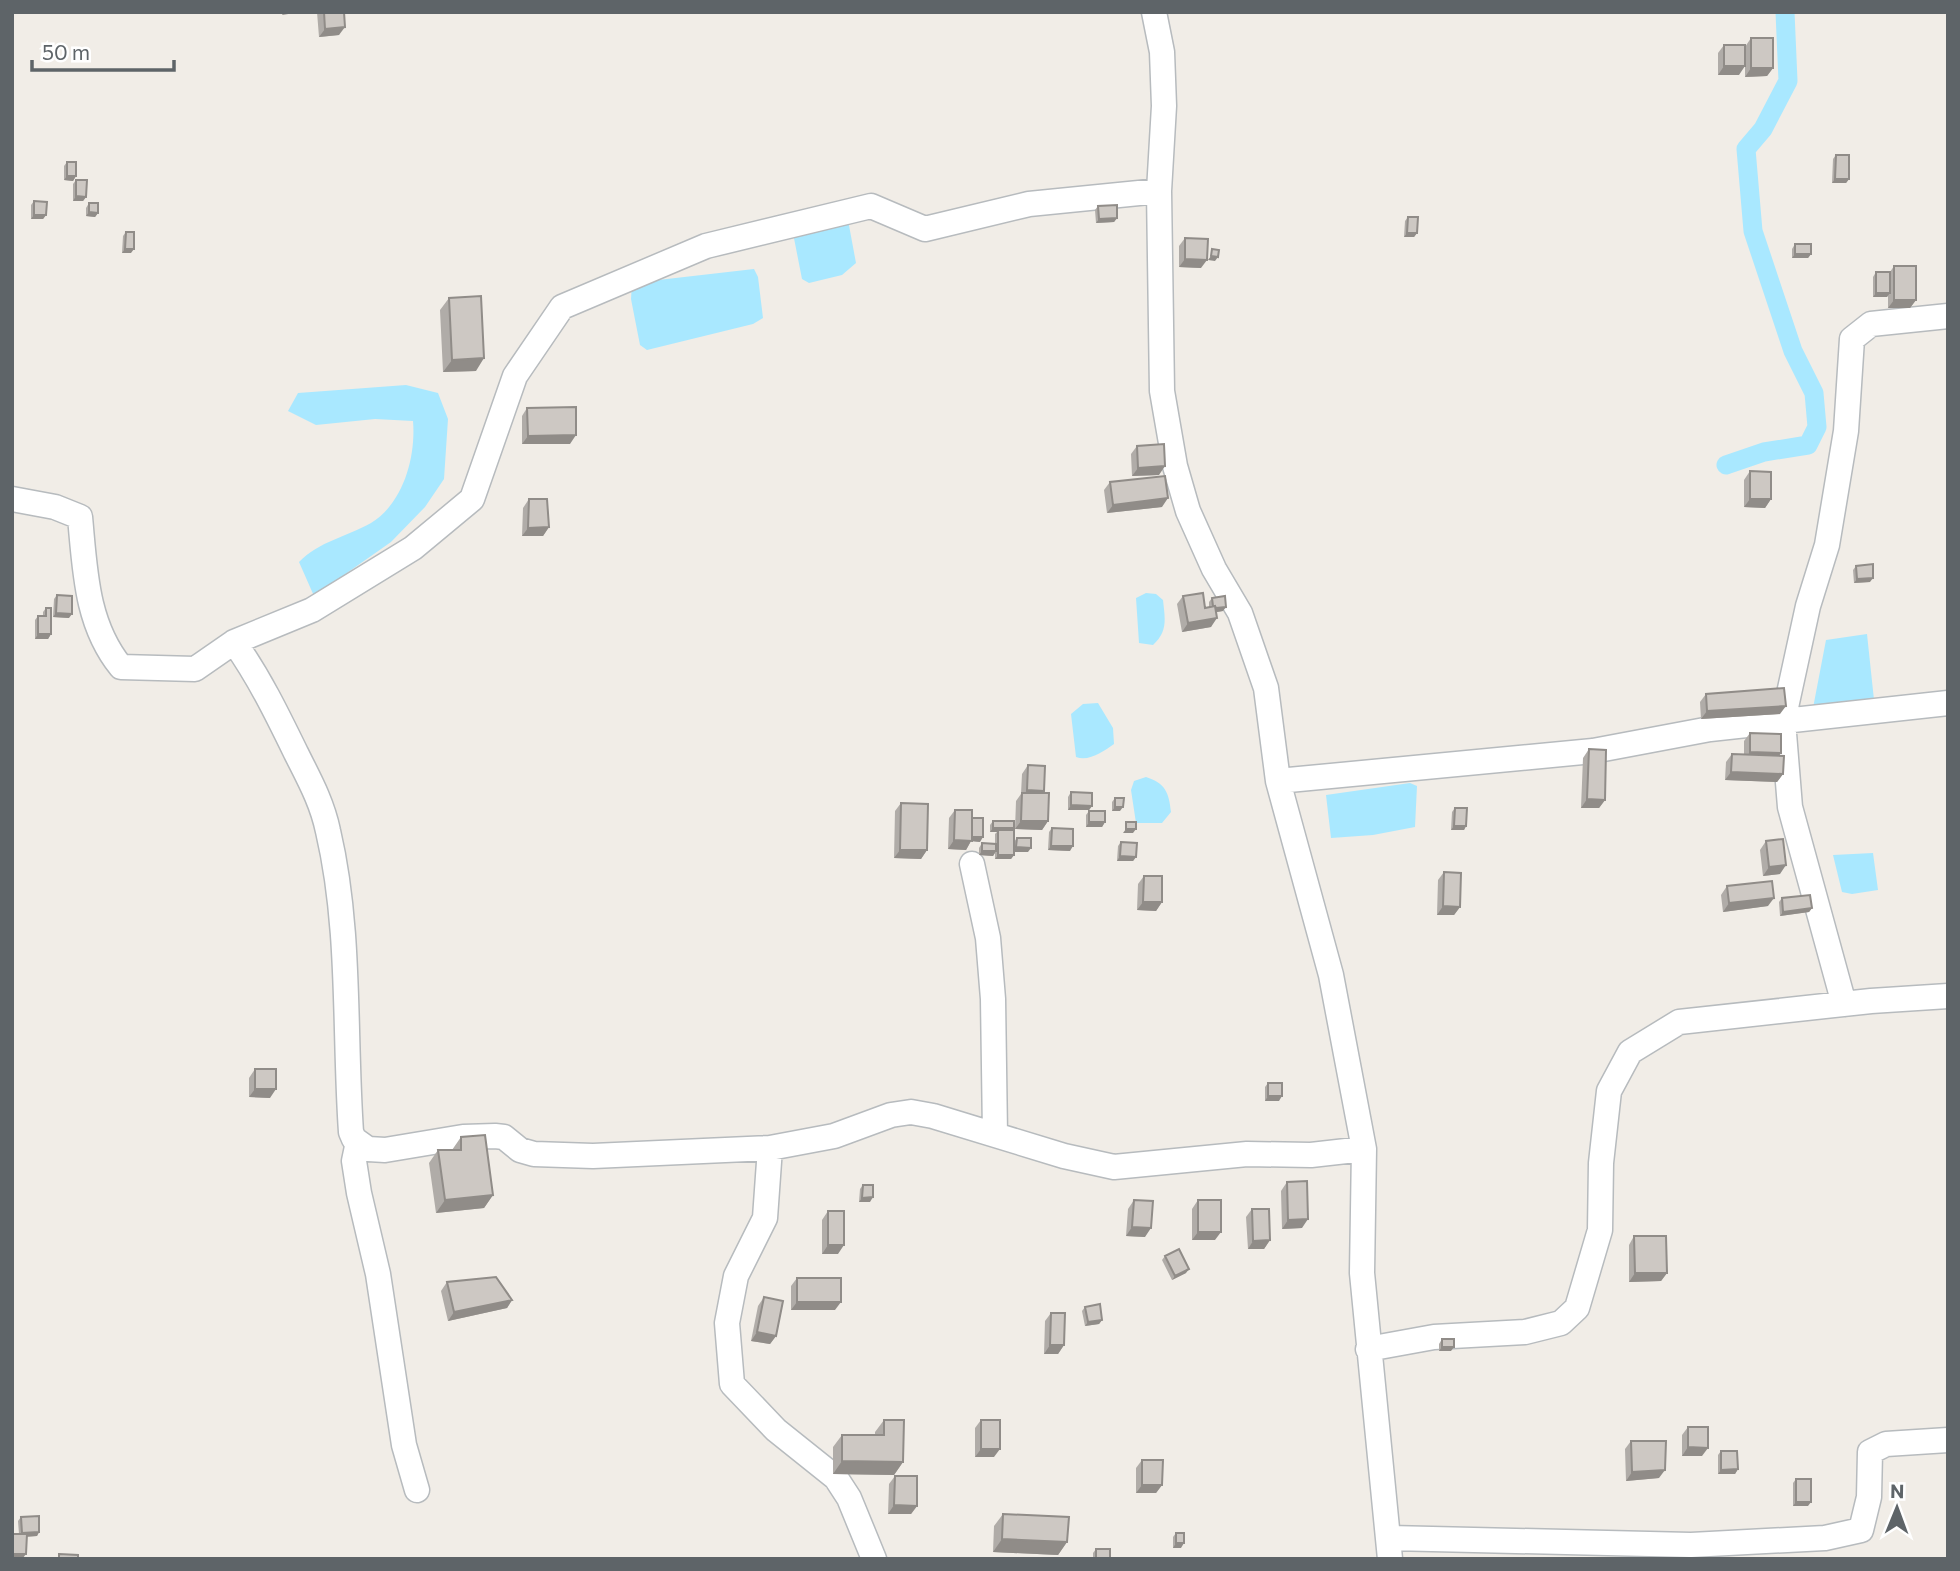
<svg xmlns="http://www.w3.org/2000/svg" width="1960" height="1571" font-family="Commissioner,sans-serif">
	<rect width="100%" height="100%" fill="#f1ede7"/>
	<path fill="#a9e8ff" d="M848,220L856,263L842,275L809,283L802,279L792,228Z
		M754,269L758,277L763,318L753,324L647,350L640,345L631,299L632,283Z
		M406,385L438,393L448,419L444,479L425,507L391,542L314,596L299,562C320,541 346,537 371,523C404,503 416,456 413,421L375,419L316,425L288,411L298,393Z
		M1146,593L1156,594L1163,600C1165,619 1168,631 1153,645L1139,643L1136,598Z
		M1867,634L1874,700L1813,708L1826,640Z
		M1098,703L1113,728L1114,744C1104,751 1089,762 1076,757L1071,714L1083,704Z
		M1146,777C1165,783 1169,792 1171,812L1162,823H1136L1131,790L1134,781Z
		M1410,783L1417,786L1415,827L1373,835L1331,838L1326,795Z
		M1873,853L1878,890L1852,894L1842,892L1833,855Z"/>
	<g fill="none" stroke-linecap="round" stroke-linejoin="round">
		<path stroke="#a9e8ff" stroke-width="19" d="M1726,465L1764,452L1808,445L1817,427L1814,393L1793,351L1753,231L1746,149L1763,129L1788,81L1785,12"/>
		<g stroke="#b7bbbe" stroke-width="27">
			<path id="minor" d="M1154,12L1162,52L1164,106L1159,191L1162,391L1175,466L1188,511L1214,569L1240,613L1266,688L1278,781L1331,975L1364,1149L1362,1273L1390,1559
				M12,499L55,507L80,517C85,570 86,624 121,667L195,669L234,642C259,677 277,714 296,753C309,779 322,802 328,831C351,929 344,1032 351,1132L354,1139L368,1149L385,1150L463,1137L495,1136L504,1137L520,1150L534,1154L593,1156L770,1148L834,1136L891,1115L911,1112L933,1116L1064,1156L1114,1167L1247,1154L1311,1155L1364,1149
				M234,642L312,610L413,548L472,499L515,376L562,307L706,246L871,206L925,229L1029,204L1159,191
				M1278,781L1593,751L1710,729L1948,703
				M972,864L988,938L993,999L995,1134
				M1844,1004L1790,807L1783,721L1808,606L1827,545L1846,431L1852,339L1871,324L1948,316
				M358,1142L354,1161L359,1193L378,1274L404,1445L417,1490
				M770,1148L765,1218L736,1276L727,1323L732,1384L776,1430L836,1478L849,1498L874,1559
				M1368,1349L1434,1337L1525,1332L1561,1323L1577,1308L1600,1230L1601,1163L1609,1091L1630,1052L1679,1022L1871,1001L1948,996
				M1390,1538L1691,1545L1825,1538L1861,1530L1869,1497L1870,1452L1886,1444L1948,1440"/>
		</g>
		<use href="#minor" stroke="#fff" stroke-width="24"/>
	</g>
	<path fill="#b0aca8" d="M317,12H344L339,35L319,37Z
		M1751,38L1773,68L1767,76L1745,77V47Z
		M1724,45L1739,75H1718V53Z
		M1836,155L1849,179L1846,183H1832L1833,159Z
		M67,162L76,176L73,181L64,180V166Z
		M76,180L86,197L83,201H73V184Z
		M34,201L46,215L43,219H31V205Z
		M89,203L98,213L95,217L86,216V208Z
		M1098,206L1117,218L1114,222L1096,223L1095,210Z
		M1408,217L1417,233L1414,237H1404L1405,221Z
		M126,232L131,253H122L123,236Z
		M1185,238L1201,268L1179,267V246Z
		M1795,244L1811,254L1808,258H1792V249Z
		M1894,266L1916,300L1910,308H1888V295L1887,297H1873V277L1876,272H1890Z
		M449,298L476,371L443,372L440,310Z
		M527,408L570,444H522V416Z
		M1137,446L1159,475L1132,476L1131,454Z
		M1948,463V504H1946Z
		M1750,471L1771,499L1765,508L1744,507V480Z
		M1110,482L1162,507L1107,513L1104,490Z
		M529,499L549,527L543,536H522L523,508Z
		M1856,566L1870,582L1854,583L1853,570Z
		M57,595L69,618L53,617L54,599Z
		M1183,596L1205,608L1209,607V602L1212,598L1223,611L1216,612L1211,627L1182,632L1177,604Z
		M46,608L51,634L48,639H35V620L38,616H43V612Z
		M1706,694L1780,714L1701,719L1700,702Z
		M1750,733L1779,755L1783,774L1777,782L1725,780L1726,762L1732,754H1744V741Z
		M1589,749L1605,800L1599,808H1581L1583,758Z
		M1028,765L1044,791L1043,793L1048,821L1042,830L1015,829L1016,801L1021,794L1022,774Z
		M1071,792L1092,806L1089,810H1068V797Z
		M1115,798L1120,811H1112V802Z
		M901,803L927,850L921,859L894,858L895,811Z
		M1455,808L1466,826L1464,830H1451L1452,812Z
		M955,810L972,818L980,842L971,841L966,850L948,849L949,818Z
		M1089,811L1105,822L1102,827H1086V815Z
		M993,821L1012,830L1014,842L1017,838L1028,852H1014V855L1011,859H995V853L993,856L979,855V848L982,843L995,844V834L997,832H990V825Z
		M1052,828L1070,851L1048,850L1049,832Z
		M1766,841L1780,874L1763,876L1760,850Z
		M1121,842L1136,857L1133,861H1117L1118,846Z
		M1444,872L1460,907L1454,915H1437L1438,880Z
		M1144,876L1162,902L1156,911L1137,910L1138,884Z
		M1727,886L1768,906L1723,912L1721,895Z
		M1782,898L1812,908L1809,912L1780,916L1779,902Z
		M255,1069L270,1098L249,1097V1078Z
		M1268,1083L1279,1101H1265V1087Z
		M461,1137L493,1195L484,1208L436,1213L429,1163L438,1150H452Z
		M1287,1182L1302,1228L1282,1229L1281,1191Z
		M863,1185L870,1202H859L860,1189Z
		M1134,1200L1145,1237L1126,1236L1128,1209Z
		M1198,1200L1215,1240H1192V1209Z
		M1252,1209L1270,1240L1264,1249H1248L1246,1217Z
		M828,1211L838,1254H822V1220Z
		M1634,1236L1667,1273L1661,1281L1629,1282V1245Z
		M1165,1256L1186,1273L1172,1280L1162,1260Z
		M797,1278L835,1310H791V1286Z
		M447,1282L512,1300L507,1308L448,1321L441,1291Z
		M764,1297L776,1336L770,1344L751,1341L758,1306Z
		M1085,1307L1102,1320L1099,1324L1085,1326L1082,1311Z
		M1051,1313L1064,1345L1058,1354H1044L1045,1321Z
		M1442,1339L1451,1351H1439V1344Z
		M884,1420L903,1462L894,1475L833,1474V1447L842,1435H875V1432Z
		M981,1420L994,1457H975V1428Z
		M1688,1427L1702,1456H1682V1435Z
		M1631,1441L1659,1478L1626,1481L1625,1449Z
		M1721,1451L1738,1469L1735,1474H1718V1455Z
		M1142,1460L1162,1485L1156,1493H1136V1468Z
		M895,1476L917,1506L911,1514H888L889,1484Z
		M1796,1479L1808,1506H1793V1483Z
		M1003,1514L1067,1542L1058,1555L993,1552L994,1526Z
		M21,1517L39,1532L37,1536L26,1537L23,1558H12V1534H19L18,1521Z
		M1176,1533L1181,1548H1173V1537Z
		M1096,1549L1109,1559H1093V1553Z"/>
	<path fill="#908c88" d="M284,12H301L282,15Z
		M345,27L339,35L319,37L325,29Z
		M1724,66H1745L1739,75H1718Z
		M1751,68H1773L1767,76L1745,77Z
		M67,176H76L73,181L64,180Z
		M1835,179H1849L1846,183H1832Z
		M76,196L86,197L83,201H73Z
		M89,212L98,213L95,217L86,216Z
		M34,215H46L43,219H31Z
		M1117,218L1114,222L1096,223L1099,219Z
		M1407,233H1417L1414,237H1404Z
		M125,249H134L131,253H122Z
		M1795,254H1811L1808,258H1792Z
		M1211,256L1218,257L1215,261L1208,260Z
		M1185,259L1207,260L1201,268L1179,267Z
		M1876,293H1890L1887,297H1873Z
		M1894,300H1916L1910,308H1888Z
		M484,358L476,371L443,372L452,360Z
		M576,435L570,444H522L528,436Z
		M1165,466L1159,475L1132,476L1138,468Z
		M1168,498L1162,507L1107,513L1113,505Z
		M1750,499H1771L1765,508L1744,507Z
		M549,527L543,536H522L528,528Z
		M1873,578L1870,582L1854,583L1857,579Z
		M1226,607L1223,611L1211,613L1214,609Z
		M56,613L72,614L69,618L53,617Z
		M1217,618L1211,627L1182,632L1188,623Z
		M38,634H51L48,639H35Z
		M1786,706L1780,714L1701,719L1707,711Z
		M1750,752L1781,753L1775,762L1744,761Z
		M1731,772L1783,774L1777,782L1725,780Z
		M1027,790L1044,791L1038,800L1021,799Z
		M1587,799L1605,800L1599,808H1581Z
		M1071,805L1092,806L1089,810H1068Z
		M1115,807H1123L1120,811H1112Z
		M1021,821H1048L1042,830L1015,829Z
		M1089,822H1105L1102,827H1086Z
		M1454,826H1466L1464,830H1451Z
		M993,828H1014L1011,833L998,830L997,832H990Z
		M1126,829H1136L1133,833H1123Z
		M971,837H983L980,842L971,841L966,850L948,849L954,840Z
		M1051,846H1073L1070,851L1048,850Z
		M1016,847L1031,848L1028,852H1013Z
		M900,850H927L921,859L894,858Z
		M982,851H996L993,856L979,855Z
		M998,855H1014L1011,859H995Z
		M1120,856L1136,857L1133,861H1117Z
		M1786,865L1780,874L1763,876L1769,867Z
		M1774,898L1768,906L1723,912L1729,903Z
		M1143,902H1162L1156,911L1137,910Z
		M1443,906L1460,907L1454,915H1437Z
		M1812,908L1809,912L1780,916L1783,912Z
		M255,1089H276L270,1098L249,1097Z
		M1268,1096H1282L1279,1101H1265Z
		M493,1195L484,1208L436,1213L445,1200Z
		M873,1197L870,1202H859L862,1198Z
		M1308,1219L1302,1228L1282,1229L1288,1220Z
		M1132,1227L1151,1228L1145,1237L1126,1236Z
		M1198,1232H1221L1215,1240H1192Z
		M1270,1240L1264,1249H1248L1253,1241Z
		M828,1245H844L838,1254H822Z
		M1189,1269L1186,1273L1172,1280L1175,1276Z
		M1635,1273H1667L1661,1281L1629,1282Z
		M512,1300L507,1308L448,1321L454,1312Z
		M797,1302H841L835,1310H791Z
		M1102,1320L1099,1324L1085,1326L1088,1322Z
		M757,1332L776,1336L770,1344L751,1341Z
		M1050,1345H1064L1058,1354H1044Z
		M1442,1347H1454L1451,1351H1439Z
		M1688,1447L1708,1448L1702,1456H1682Z
		M981,1449H1000L994,1457H975Z
		M842,1461L903,1462L894,1475L833,1474Z
		M1738,1469L1735,1474H1718L1721,1470Z
		M1665,1470L1659,1478L1626,1481L1632,1472Z
		M1142,1485H1162L1156,1493H1136Z
		M1796,1502H1811L1808,1506H1793Z
		M894,1505L917,1506L911,1514H888Z
		M39,1532L37,1536L19,1537L22,1533Z
		M1002,1539L1067,1542L1058,1555L993,1552Z
		M1176,1543H1184L1181,1548H1173Z
		M12,1554H26L23,1558H12Z"/>
	<path fill="#cdc8c3" stroke="#908c88" stroke-width="2" d="M324,12H344L345,27L325,29Z
		M1751,38H1773V68H1751Z
		M1724,45H1745V66H1724Z
		M1836,155H1849V179H1835Z
		M67,162H76V176H67Z
		M76,180H87L86,197L76,196Z
		M34,201L47,202L46,215H34Z
		M89,203H98V213L89,212Z
		M1117,205V218L1099,219L1098,206Z
		M1408,217H1418L1417,233H1407Z
		M126,232H134V249H125Z
		M1185,238L1208,239L1207,260L1185,259Z
		M1795,244H1811V254H1795Z
		M1212,249L1219,250L1218,257L1211,256Z
		M1894,266H1916V300H1894Z
		M1876,272H1890V293H1876Z
		M481,296L484,358L452,360L449,298Z
		M576,407V435L528,436L527,408Z
		M1164,444L1165,466L1138,468L1137,446Z
		M1750,471L1771,472V499H1750Z
		M1165,476L1168,498L1113,505L1110,482Z
		M529,499H547L549,527L528,528Z
		M1873,564V578L1857,579L1856,566Z
		M1203,593L1205,608L1215,606L1217,618L1188,623L1183,596Z
		M57,595L72,596V614L56,613Z
		M1225,596L1226,607L1216,608L1215,606H1213L1212,598Z
		M46,608H51V634H38V616H46Z
		M1784,688L1786,706L1707,711L1706,694Z
		M1750,733L1781,734V753L1750,752Z
		M1589,749L1606,750L1605,800L1587,799Z
		M1732,754L1784,756L1783,774L1731,772Z
		M1028,765L1045,766L1044,791L1027,790Z
		M1071,792L1092,793V806L1071,805Z
		M1022,793H1049L1048,821H1021Z
		M1115,798H1124L1123,807H1115Z
		M901,803L928,804L927,850H900Z
		M1455,808H1467L1466,826H1454Z
		M955,810H972V841L954,840Z
		M1089,811H1105V822H1089Z
		M972,818H983V837H972Z
		M993,821H1014V828H993Z
		M1126,822H1136V829H1126Z
		M1052,828L1073,829V846H1051Z
		M998,830H1014V855H998Z
		M1017,838H1031V848L1016,847Z
		M1783,839L1786,865L1769,867L1766,841Z
		M1121,842L1137,843L1136,857L1120,856Z
		M982,843L996,844V851H982Z
		M1444,872L1461,873L1460,907L1443,906Z
		M1144,876H1162V902H1143Z
		M1772,881L1774,898L1729,903L1727,886Z
		M1810,895L1812,908L1783,912L1782,898Z
		M255,1069H276V1089H255Z
		M1268,1083H1282V1096H1268Z
		M485,1135L493,1195L445,1200L438,1150H461V1137Z
		M1307,1181L1308,1219L1288,1220L1287,1182Z
		M863,1185H873V1197L862,1198Z
		M1134,1200L1153,1201L1151,1228L1132,1227Z
		M1198,1200H1221V1232H1198Z
		M1252,1209H1269L1270,1240L1253,1241Z
		M828,1211H844V1245H828Z
		M1634,1236H1666L1667,1273H1635Z
		M1179,1249L1189,1269L1175,1276L1165,1256Z
		M496,1277L512,1300L454,1312L447,1282Z
		M797,1278H841V1302H797Z
		M764,1297L783,1301L776,1336L757,1332Z
		M1100,1304L1102,1320L1088,1322L1085,1307Z
		M1051,1313H1065L1064,1345H1050Z
		M1442,1339H1454V1347H1442Z
		M884,1420H904L903,1462L842,1461V1435H884Z
		M981,1420H1000V1449H981Z
		M1688,1427H1708V1448L1688,1447Z
		M1631,1441H1666L1665,1470L1632,1472Z
		M1721,1451H1737L1738,1469L1721,1470Z
		M1142,1460H1163L1162,1485H1142Z
		M895,1476H917V1506L894,1505Z
		M1796,1479H1811V1502H1796Z
		M1003,1514L1069,1517L1067,1542L1002,1539Z
		M39,1516V1532L22,1533L21,1517Z
		M1176,1533H1184V1543H1176Z
		M12,1534H27L26,1554H12Z
		M1096,1549H1110V1558H1096Z
		M59,1554L78,1555V1559H59Z"/>
	<rect width="1960" height="1571" fill="none" stroke="#5e6468" stroke-width="28"/>
	<g transform="translate(1897 1508) rotate(1)" stroke="#ffffff" stroke-width="5" paint-order="stroke">
	<path d="M0-5L12 26L0 18L-12 26Z" fill="#5e6468"/>
	<text y="-10" font-size="19" font-weight="bold" text-anchor="middle" fill="#5e6468">N</text>
	</g>
	<path d="M32 60v10h142v-10" fill="none" stroke="#5e6468" stroke-width="3.5"/>
	<text x="42" y="60" font-size="21" fill="#5e6468" stroke="#ffffff" stroke-width="5" paint-order="stroke">50 m</text>
</svg>
